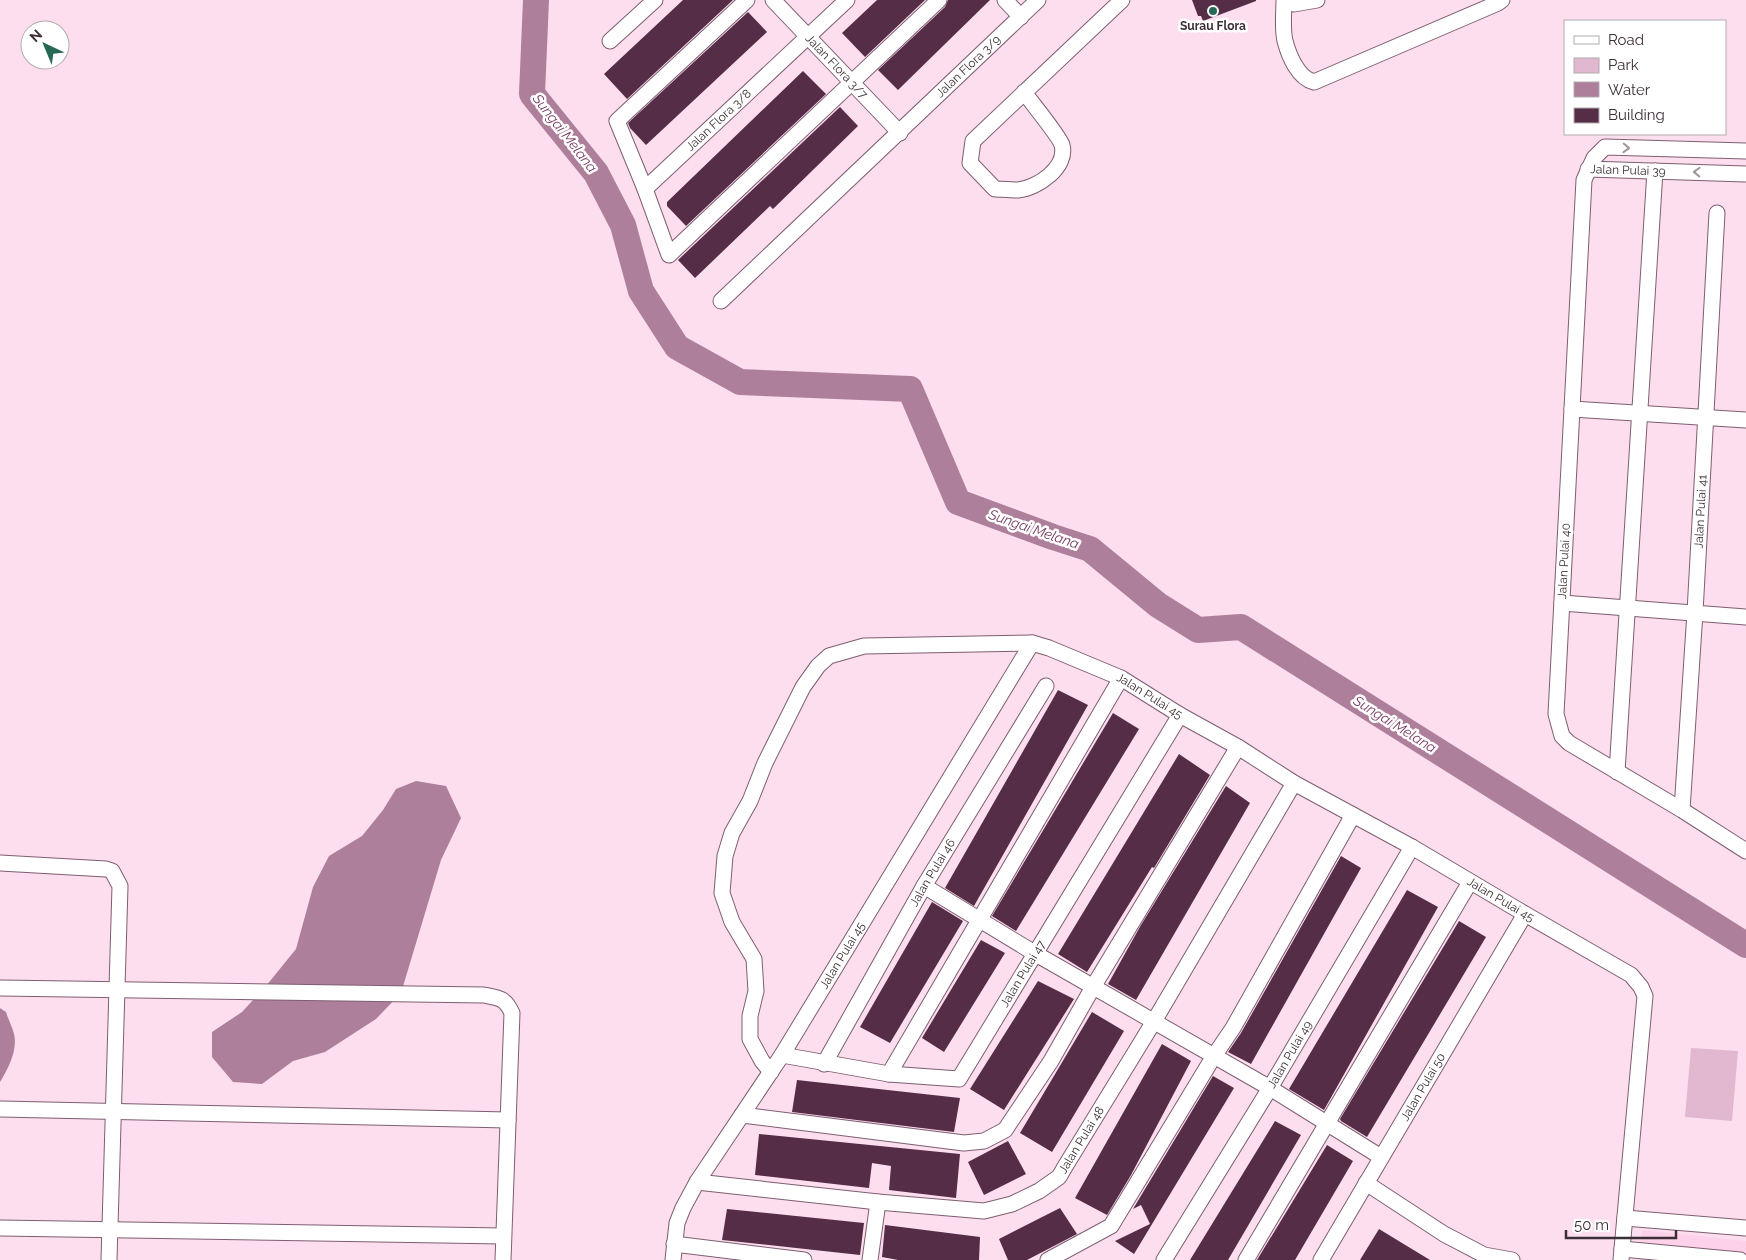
<svg xmlns="http://www.w3.org/2000/svg" width="1746" height="1260" font-family="Raleway,sans-serif">
	<rect width="100%" height="100%" fill="#fcdeef"/>
	<path fill="#fdd1ea" d="M1642,1230L1746,1241V1260H1638Z"/>
	<path fill="#e1b8d0" d="M1691,1048L1738,1051L1732,1121L1685,1117Z"/>
	<path fill="#ae7f9b" d="M416,781L446,786L461,818L441,860L401,993L376,1019L325,1052L293,1061L262,1084L233,1082L212,1057V1032L242,1012L266,986L296,949L313,887L329,856L362,836L383,810L396,789Z
		M0,1008L6,1012C8,1019 12,1026 14,1034C18,1050 8,1069 0,1082Z"/>
	<g fill="none" stroke-linecap="round" stroke-linejoin="round">
		<path stroke="#ae7f9b" stroke-width="26" d="M536,0L532,94L596,173L623,225L641,291L677,347L740,382L910,389L958,502L1053,537L1090,549L1158,605L1198,630L1241,627L1746,945"/>
	</g>
	<path fill="#552d46" d="M683,0H733L627,99L604,74Z
		M877,0H925L865,57L842,33Z
		M948,0H990L898,90L878,70L945,7Z
		M1192,0H1256V1L1203,21L1201,16H1198Z
		M748,12L767,32L646,145L630,128L628,123Z
		M803,71L826,94L686,226L667,206V202Z
		M840,107L858,126L773,209L770,206L695,278L678,260Z
		M1058,690L1088,705L974,906L945,888Z
		M1113,713L1139,729L1016,931L992,916Z
		M1179,754L1210,775L1154,868L1152,867L1087,972L1058,954Z
		M1226,786L1250,803L1136,1000L1108,984L1141,925Z
		M1341,856L1361,868L1251,1064L1228,1052L1241,1033Z
		M1407,890L1438,907L1324,1110L1289,1089Z
		M932,902L963,921L890,1043L860,1027Z
		M1459,921L1486,937L1367,1137L1341,1121L1340,1119Z
		M981,940L1005,953L944,1052L922,1038Z
		M1038,981L1074,999L1004,1110L970,1089Z
		M1092,1012L1124,1031L1052,1152L1020,1133Z
		M1162,1044L1191,1061L1131,1175L1107,1215L1075,1198Z
		M1213,1076L1234,1088L1134,1254L1115,1241L1150,1224L1141,1205L1133,1209Z
		M797,1080L960,1098L954,1132L792,1112Z
		M1275,1121L1301,1135L1228,1260H1190Z
		M759,1134L960,1154L956,1198L889,1190L891,1166L872,1163L869,1188L755,1175Z
		M1008,1141L1026,1174L984,1195L968,1162Z
		M1327,1145L1353,1161L1295,1260H1257Z
		M1060,1208L1077,1234L1027,1260H1008L999,1239Z
		M727,1209L864,1223L860,1255L722,1240Z
		M885,1225L980,1237L979,1260H898L882,1257Z
		M1379,1229L1430,1260H1360Z"/>
	<g fill="none" stroke-linecap="round" stroke-linejoin="round">
		<g stroke="#7e5e71" stroke-width="17">
			<g id="minor">
				<path id="s1" d="M747,0L617,121L645,189L847,0"/>
				<path id="s2" d="M773,0L900,133"/>
				<path d="M1005,0L1021,17"/>
				<path d="M1284,0C1284,13 1282,28 1285,41C1289,56 1298,78 1314,82L1498,3L1502,0"/>
				<path d="M1287,0L1294,4L1317,0"/>
				<path d="M610,41L655,0"/>
				<path d="M1024,92C1031,102 1060,137 1062,145C1068,167 1038,188 1018,190C1011,190 1003,189 995,189L970,163L973,141L1122,0"/>
				<path d="M1746,151L1605,147L1594,158L1584,180L1556,714L1562,736L1569,743L1682,810L1746,851"/>
				<path id="s3" d="M1588,169L1746,174"/>
				<path d="M645,189L669,255L939,0"/>
				<path id="s4" d="M721,301L1038,0"/>
				<path d="M1572,409L1746,420"/>
				<path d="M1562,603L1746,617"/>
				<path d="M1617,772L1655,171"/>
				<path id="s5" d="M1682,810L1695,612L1717,213"/>
				<path d="M0,863L106,869L112,871L120,886L109,1260"/>
				<path d="M924,886L1036,954L1270,1088L1381,1157"/>
				<path d="M0,988L484,995C500,998 505,998 512,1013L503,1260"/>
				<path id="s6" d="M782,1055L889,1074L959,1079L1180,715"/>
				<path id="s7" d="M824,1064L924,886L1046,686"/>
				<path id="s8" d="M771,1072L762,1061L750,1039V1016L756,991L754,959L732,922L722,893L725,856L732,833L750,801L765,763L803,687L818,666L829,656L864,646L1032,643L1049,648L1121,678L1180,715L1238,747L1294,783L1412,847L1525,914L1631,975L1641,987L1645,996L1621,1260"/>
				<path d="M889,1074L1121,678"/>
				<path d="M0,1109L508,1120"/>
				<path d="M742,1115L964,1143L984,1141L1005,1130L1051,1061L1093,987L1238,747"/>
				<path id="s9" d="M697,1182L878,1202L984,1211L1012,1204L1039,1191L1059,1177L1066,1165L1153,1023L1294,783"/>
				<path d="M1366,1183L1444,1234L1484,1255L1512,1260"/>
				<path d="M1625,1218L1746,1228"/>
				<path d="M0,1228L503,1236"/>
				<path d="M674,1244L804,1260"/>
				<path d="M1622,1249L1740,1260"/>
				<path id="s10" d="M673,1260L677,1223L683,1208L697,1182L782,1055L1032,643"/>
				<path d="M870,1260L878,1202"/>
				<path d="M1048,1260L1111,1226L1214,1056L1233,1028L1353,815"/>
				<path id="s11" d="M1164,1260L1270,1088L1412,847"/>
				<path d="M1246,1260L1470,882"/>
				<path id="s12" d="M1321,1260L1525,914"/>
			</g>
		</g>
		<use href="#minor" stroke="#fff" stroke-width="15"/>
	</g>
	<defs><path id="oneway-chevron" d="M-2-3.5L2.5 0L-2 3.5" fill="none" stroke-width="1.6" stroke-linecap="round" stroke-linejoin="round" transform="scale(1.25)"/></defs>
	<g stroke="#9e969a">
		<use href="#oneway-chevron" transform="translate(1626 148) rotate(2)"/>
		<use href="#oneway-chevron" transform="translate(1697 172) rotate(-178)"/>
	</g>
	<circle fill="#266755" stroke="#fff" stroke-width="2" cx="1213" cy="11" r="5"/>
	<g text-anchor="middle" dominant-baseline="central" stroke-width="5" stroke-linejoin="round" paint-order="stroke">
		<g font-size="12" font-weight="bold" fill="#3c2e36" stroke="#fff">
			<text x="1213" y="26">Surau Flora</text>
		</g>
		<g font-size="12" fill="#3c2e36" stroke="#fff">
			<text stroke="none"><textPath href="#s2" startOffset="92">Jalan Flora 3/7</textPath></text>
			<text stroke="none"><textPath href="#s4" startOffset="341">Jalan Flora 3/9</textPath></text>
			<text stroke="none"><textPath href="#s1" startOffset="352">Jalan Flora 3/8</textPath></text>
			<text stroke="none"><textPath href="#s3" startOffset="40">Jalan Pulai 39</textPath></text>
			<text stroke="none"><textPath href="#s5" startOffset="299">Jalan Pulai 41</textPath></text>
			<text transform="translate(1564 561) rotate(-87)">Jalan Pulai 40</text>
			<text stroke="none"><textPath href="#s8" startOffset="792">Jalan Pulai 45</textPath></text>
			<text stroke="none"><textPath href="#s7" startOffset="220">Jalan Pulai 46</textPath></text>
			<text stroke="none"><textPath href="#s8" startOffset="1198">Jalan Pulai 45</textPath></text>
			<text stroke="none"><textPath href="#s10" startOffset="352">Jalan Pulai 45</textPath></text>
			<text stroke="none"><textPath href="#s6" startOffset="302">Jalan Pulai 47</textPath></text>
			<text stroke="none"><textPath href="#s11" startOffset="241">Jalan Pulai 49</textPath></text>
			<text stroke="none"><textPath href="#s12" startOffset="201">Jalan Pulai 50</textPath></text>
			<text stroke="none"><textPath href="#s9" startOffset="415">Jalan Pulai 48</textPath></text>
		</g>
		<g font-size="14" font-style="italic" fill="#783b62" stroke="#fff">
			<text transform="translate(565 133) rotate(52)">Sungai Melana</text>
			<text transform="translate(1034 529) rotate(19)">Sungai Melana</text>
			<text transform="translate(1395 724) rotate(32)">Sungai Melana</text>
		</g>
	</g>
	<rect x="1564" y="20" width="162" height="115" fill="#ffffff" stroke="#b1abaf"/>
	<rect x="1574" y="36" width="25" height="8" fill="#ffffff" stroke="#b1abaf"/>
	<text x="1608" y="45" font-size="15" fill="#3c2e36">Road</text>
	<rect x="1574" y="58" width="25" height="15" fill="#e1b8d0" stroke="#b1abaf"/>
	<text x="1608" y="70" font-size="15" fill="#3c2e36">Park</text>
	<rect x="1574" y="82" width="25" height="15" fill="#ae7f9b" stroke="#b1abaf"/>
	<text x="1608" y="95" font-size="15" fill="#3c2e36">Water</text>
	<rect x="1574" y="108" width="25" height="15" fill="#552d46" stroke="#b1abaf"/>
	<text x="1608" y="120" font-size="15" fill="#3c2e36">Building</text>
	<g transform="translate(45 45) rotate(316)"><circle r="24" fill="#ffffff" stroke="#b1abaf"/>
	<path d="M0-4L9 19L0 12L-9 19Z" fill="#266755"/>
	<text y="-8" font-size="14" font-weight="bold" text-anchor="middle" fill="#3c2e36">N</text>
	</g>
	<path d="M1566 1230v8h110v-8" fill="none" stroke="#3c2e36" stroke-width="2.5"/>
	<text x="1574" y="1230" font-size="15" fill="#3c2e36" stroke="#ffffff" stroke-width="4" paint-order="stroke">50 m</text>
</svg>
